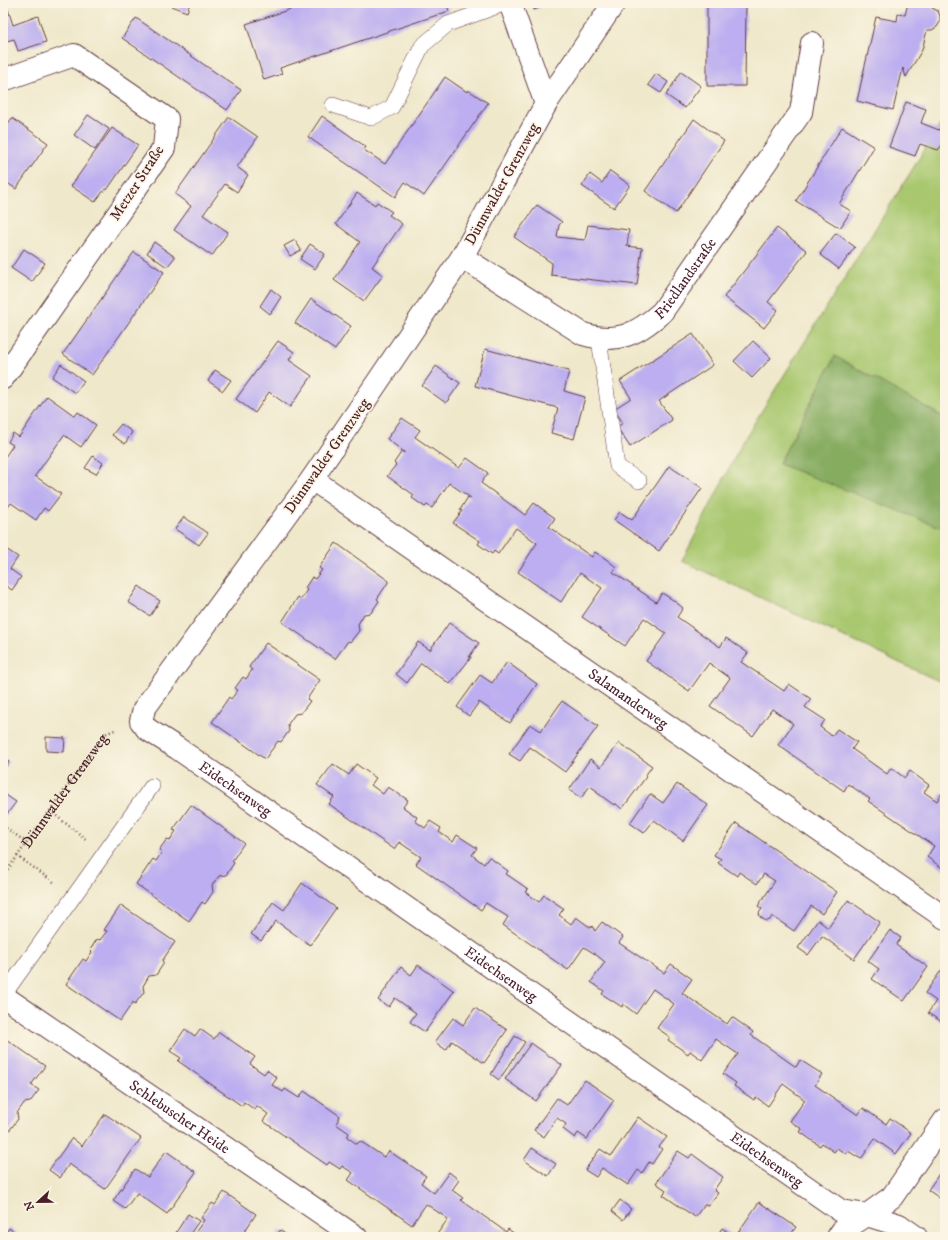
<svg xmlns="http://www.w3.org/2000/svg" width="948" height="1240" font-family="'IM FELL DW Pica',serif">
	<rect width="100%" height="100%" fill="#fcf5e5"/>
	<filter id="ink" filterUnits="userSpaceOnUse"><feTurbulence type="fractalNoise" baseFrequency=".025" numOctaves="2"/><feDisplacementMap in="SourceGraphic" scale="8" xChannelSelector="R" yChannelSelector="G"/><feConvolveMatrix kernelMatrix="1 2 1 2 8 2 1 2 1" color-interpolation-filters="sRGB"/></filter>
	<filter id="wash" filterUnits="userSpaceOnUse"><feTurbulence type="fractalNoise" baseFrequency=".012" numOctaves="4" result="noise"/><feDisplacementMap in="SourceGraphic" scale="16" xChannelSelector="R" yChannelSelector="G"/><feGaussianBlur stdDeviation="0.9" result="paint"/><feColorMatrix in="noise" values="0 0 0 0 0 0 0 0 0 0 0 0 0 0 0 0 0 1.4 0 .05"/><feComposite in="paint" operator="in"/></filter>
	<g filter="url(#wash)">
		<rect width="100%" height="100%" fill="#efe8cb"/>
		<path fill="#a8c76e" stroke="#79734c" d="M945,117V418L835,357L779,463L945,529V684L682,561L743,441Z"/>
		<path fill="#86ac61" stroke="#686646" d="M835,356L945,418V529L779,464Z"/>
		<g id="blocks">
			<path fill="#bcaef0" d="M3,3H6L13,25L38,16L46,42L18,51L14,39L3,42Z
				M172,3H190L187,12L171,6Z
				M309,3H446L449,11L280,68L282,74L264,80L246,24Z
				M532,3H551L534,10Z
				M707,3H746L745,86H707Z
				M908,3L919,5V3H934L932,8L938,11L940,16V22L937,27L932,30H927L922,50L906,77L903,68L893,110L857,101L876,17L897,21L898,14L905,15Z
				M136,18L241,90L227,110L122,38Z
				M681,72L701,86L685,108L666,95Z
				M656,74L668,82L661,93L648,85Z
				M445,77L467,92L468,90L488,103L424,196L405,182L395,197L308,137L322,116L366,147L364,150L385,164Z
				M906,102L926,109L921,123L939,130L943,120L945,121V141L938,150L920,144L915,156L889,147Z
				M88,115L109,129L95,150L74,135Z
				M229,117L258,137L237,167L248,175L237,192L225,184L203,215L228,232L212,256L174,230L191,206L175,194Z
				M12,118L48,143L16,189L3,180V131Z
				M694,119L724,141L676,213L645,191Z
				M842,127L874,147L839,204L851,211L840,228L796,201Z
				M112,128L138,145L107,190L105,189L95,202L71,186Z
				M610,171L630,185L614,208L582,186L590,174L602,183Z
				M357,193L375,205L377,202L392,212L389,215L402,224L372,267L383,275L364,301L334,280L360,242L336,224Z
				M537,205L562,222L559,225L557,237L585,240L588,225L629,230L627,246L642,248L637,285L551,275L552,263L514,237Z
				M777,228L807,251L768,302L778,310L764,328L724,297Z
				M836,233L855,247L839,269L820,254Z
				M295,240L301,250L290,256L284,246Z
				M154,242L175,257L167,267L147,253Z
				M310,244L325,254L315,269L300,259Z
				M24,249L45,263L32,282L11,268Z
				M134,252L164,272L92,375L63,354Z
				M271,289L281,297L270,314L260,306Z
				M311,299L351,326L335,350L295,323Z
				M693,334L713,365L659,401L672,420L630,447L617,427L623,423L614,409L631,398L620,381Z
				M278,341L294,352L289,360L312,376L290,407L269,392L255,413L236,399Z
				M753,341L771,358L752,378L734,361Z
				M485,349L569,371L564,391L585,397L574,439L551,433L558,408L475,386Z
				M61,364L84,381L75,393L52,377Z
				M436,366L460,383L446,403L422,386Z
				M215,370L231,380L223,391L208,381Z
				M47,396L75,416L78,412L96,425L81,447L64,435L35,476L61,494L48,511L44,508L36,520L11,503L3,514V460L13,445L8,442L13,433L19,437Z
				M402,418L420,430L415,437L459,468L467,458L488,473L481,483L525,515L534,503L555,518L549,527L570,542L592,557L595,552L606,559L616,567L613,572L656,602L662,593L673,600L683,608L677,617L720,647L726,638L748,653L741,662L784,691L789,684L811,699L805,707L825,720L820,727L832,736L837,729L857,742L852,749L887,774L891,768L905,778L910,771L929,785L924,792L937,801L942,793L945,796V830L944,832L945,833V870L927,857L934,846L868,801L870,799L848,784L844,791L778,745L793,724L772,709L753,736L710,706L730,678L709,663L689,691L646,661L666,633L644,618L625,646L582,617L602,588L580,573L561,602L518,572L537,543L516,528L498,554L494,551L492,554L478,544L480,541L453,523L462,511L460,510L468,497L470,499L471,498L449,483L432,508L427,505L425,507L412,498L414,495L387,476L396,465L394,463L402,451L404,453V452L387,439Z
				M121,424L132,432L125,444L112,435Z
				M93,456L103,463L96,474L85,468Z
				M669,466L702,488L659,551L614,520L620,512L632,520Z
				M184,517L208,533L199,545L175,529Z
				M336,543L389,581L377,599L379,601L371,613L364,614L358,624L359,631L350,642L348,641L335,659L282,622L298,597L301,599L307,590L305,588L312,577L315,579L322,570L319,568Z
				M3,547L18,557L10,569L21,577L12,590L3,584Z
				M139,586L160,601L150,616L128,602Z
				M449,623L479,643L469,657H471L469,660L450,684L421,663L407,683L396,674L418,642L430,650Z
				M266,643L320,680L307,699L310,701L301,713L295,714L288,724L289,731L281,742L278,741L265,759L212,722L229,697L231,699L238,690L235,688L243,677L246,679L252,670L249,667Z
				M507,662L537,684L510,723L479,702L469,716L457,707L480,675L492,683Z
				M562,701L598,726L565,772L530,747L520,761L509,754L530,724L541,731Z
				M46,737L65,738L64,752L46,751Z
				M619,743L652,766L645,776L646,777L622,809L615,803L614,805L596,792L597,791L590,786L581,798L569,790L590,759L601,767Z
				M3,757L9,762L3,771Z
				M333,764L349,775L356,764L376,778L371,785L383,794L388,787L408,800L403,807L417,817L415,821L425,828L430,821L441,828L439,832L453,842L457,835L477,848L472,855L484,864L489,857L508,871L506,874L528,889L525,892L539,902L544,895L563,908H564L559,915L571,924L576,917L591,928L592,926L595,931L602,922L623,937L619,943L664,973L671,964L692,979L682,993L727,1024L732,1017L753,1032L751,1035L796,1067L800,1060L822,1074L815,1085L858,1115L863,1108L886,1124L890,1118L911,1133L896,1154L875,1139L861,1159L848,1151L846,1154L837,1148L834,1152L822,1143L820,1146L800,1132L802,1129L790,1121L805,1100L783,1084L768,1106L756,1097L754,1100L734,1086L736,1083L723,1074L738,1054L716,1039L702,1060L690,1051L688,1054L668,1040L670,1037L657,1028L674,1004L653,989L636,1014L623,1004L622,1007L602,994L604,991L591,982L605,962L595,954L584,947L568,970L503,925L508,917L486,903L481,910L416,864L421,857L399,842L394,849L329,804L334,797L317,785Z
				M677,784L708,805L683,841L654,820L644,833L630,823L650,794L663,803Z
				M3,793L16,802L4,818L3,817Z
				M191,805L244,843L232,861L234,863L226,875L219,876L212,885L213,892L205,904L202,902L189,921L136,884L153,859L156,861L162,852L159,850L167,839L170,840L176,831L173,830Z
				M736,823L837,892L822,914L811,906L794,931L772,916L770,920L766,921L760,917L759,913L762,909L758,906L775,881L764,874L757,884L739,872L737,876L718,863L721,859L714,855Z
				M302,883L336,908L310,945L276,921L261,941L251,934L273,902L284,910Z
				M848,900L880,922L854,959L822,936L808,955L798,948L818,920L828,928Z
				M121,905L175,942L162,961L164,963L156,975L149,976L143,986L144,992L135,1004L133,1002L120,1021L66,984L83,959L86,961L92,952L90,950L97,939L100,940L107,931L104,930Z
				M890,930L901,938L896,945L928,967L904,1001L872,979L879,969L868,961Z
				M418,965L454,991L425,1032L410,1022L416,1013L395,998L389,1007L378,1000L401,967L411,975Z
				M943,968L945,970L944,1034L942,1022L928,1013L936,1001L925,993Z
				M475,1008L507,1030L484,1063L452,1041L446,1050L435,1042L453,1018L463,1025Z
				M185,1029L195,1036L200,1029L214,1039L219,1032L255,1057L250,1064L264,1074L267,1070L277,1078L272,1085L283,1092L285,1089L299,1098L304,1091L340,1116L336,1124L349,1133L347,1137L357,1144L360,1141L384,1157L389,1151L426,1176L421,1183L434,1193L449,1172L459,1180L452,1190L463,1198L461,1200L506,1232L508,1229L519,1237H435L448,1219L426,1204L412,1225L348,1180L353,1173L342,1166L340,1169L329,1162L327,1165L263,1121L268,1114L257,1106L255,1110L244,1102L242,1106L178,1061L181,1058L170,1051Z
				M515,1036L525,1042L499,1080L491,1074Z
				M3,1037L45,1066L31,1085L39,1090L30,1102L24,1103L17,1113L18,1119L9,1131L3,1127Z
				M531,1043L562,1065L536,1101L505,1079Z
				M585,1080L614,1100L587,1139L578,1133L575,1138L563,1129L566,1124L557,1118L544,1137L534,1130L557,1098L567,1105Z
				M105,1114L141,1138L105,1189L69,1164L60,1178L49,1170L72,1138L82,1146Z
				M638,1117L667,1137L659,1147L662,1149L652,1164L649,1162L642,1173L638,1170L628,1185L602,1168L596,1177L585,1170L600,1149L611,1156Z
				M532,1148L556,1164L548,1176L524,1160Z
				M166,1151L196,1172L167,1214L137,1193L125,1209L113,1201L135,1169L148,1177Z
				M678,1151L689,1158L692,1154L723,1177L714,1190L718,1193L708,1206L705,1204L695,1217L663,1195L666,1190L656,1183Z
				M943,1168L945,1170V1202L928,1190Z
				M224,1192L256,1214L241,1237H201L195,1233L204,1220L201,1218L212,1203L215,1205Z
				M620,1200L631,1209L623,1220L612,1211Z
				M759,1202L796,1227L789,1237H716L722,1228L735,1237Z
				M188,1214L199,1221L188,1237H173Z
				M9,1228L22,1237H3Z
				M280,1230L289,1237H275Z"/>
		</g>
	</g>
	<g filter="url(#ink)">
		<use href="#blocks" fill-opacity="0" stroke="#633d43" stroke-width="1"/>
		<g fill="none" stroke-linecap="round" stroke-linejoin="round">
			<g stroke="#633d43" stroke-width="16">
				<path id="lane" d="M333,105L371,118L392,107L422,46L448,24L506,3
					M599,339L617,466L639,481
					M3,996L152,786"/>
			</g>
			<g stroke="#633d43" stroke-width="24">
				<g id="street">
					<path d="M510,3L546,104"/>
					<path id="s2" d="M614,3L547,102L462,257L312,479L144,709L141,721L147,729L177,748L841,1211L867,1215L899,1225L916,1237"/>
					<path d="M3,80L74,55L167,119L164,148L3,378"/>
					<path id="s3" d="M462,257L583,334C617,344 636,335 662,312L801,112L812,43"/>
					<path id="s4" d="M312,479L945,918"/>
					<path id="s5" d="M3,996L356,1237"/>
					<path d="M838,1237L842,1231L867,1215L892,1197L945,1120"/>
				</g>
			</g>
			<g stroke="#633d43" stroke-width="2.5" stroke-dasharray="1 3" stroke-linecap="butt">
				<path d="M50,811L87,840"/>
				<path d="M3,826L26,842"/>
				<path d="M17,856L55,883"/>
				<path id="s1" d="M3,876L105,734L117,729"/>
			</g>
			<use href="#lane" stroke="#fff" stroke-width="15"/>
			<use href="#street" stroke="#fff" stroke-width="22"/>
		</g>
	</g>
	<g text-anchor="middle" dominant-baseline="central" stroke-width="3.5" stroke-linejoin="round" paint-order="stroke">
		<g font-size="15" fill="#4a1f2b" stroke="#fcf5e5">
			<text transform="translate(137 183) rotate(-57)">Metzer Straße</text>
			<text transform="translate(502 184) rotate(-61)">Dünnwalder Grenzweg</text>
			<text stroke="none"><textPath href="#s3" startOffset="271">Friedlandstraße</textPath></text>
			<text transform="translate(327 456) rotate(-55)">Dünnwalder Grenzweg</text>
			<text stroke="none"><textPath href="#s4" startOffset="385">Salamanderweg</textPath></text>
			<text stroke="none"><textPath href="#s2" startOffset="978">Eidechsenweg</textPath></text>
			<text stroke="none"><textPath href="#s1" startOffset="105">Dünnwalder Grenzweg</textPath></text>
			<text stroke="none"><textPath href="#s2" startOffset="1302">Eidechsenweg</textPath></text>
			<text stroke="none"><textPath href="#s5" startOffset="214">Schlebuscher Heide</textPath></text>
			<text stroke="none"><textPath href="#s2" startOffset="1626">Eidechsenweg</textPath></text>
		</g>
	</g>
	<rect width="948" height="1240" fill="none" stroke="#fcf5e5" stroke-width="16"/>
	<g transform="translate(38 1202) rotate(248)" stroke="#fcf5e5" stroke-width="3" paint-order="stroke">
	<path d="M0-3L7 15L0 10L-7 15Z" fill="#4a1f2b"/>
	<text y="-6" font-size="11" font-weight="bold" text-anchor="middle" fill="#4a1f2b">N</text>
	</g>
</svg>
